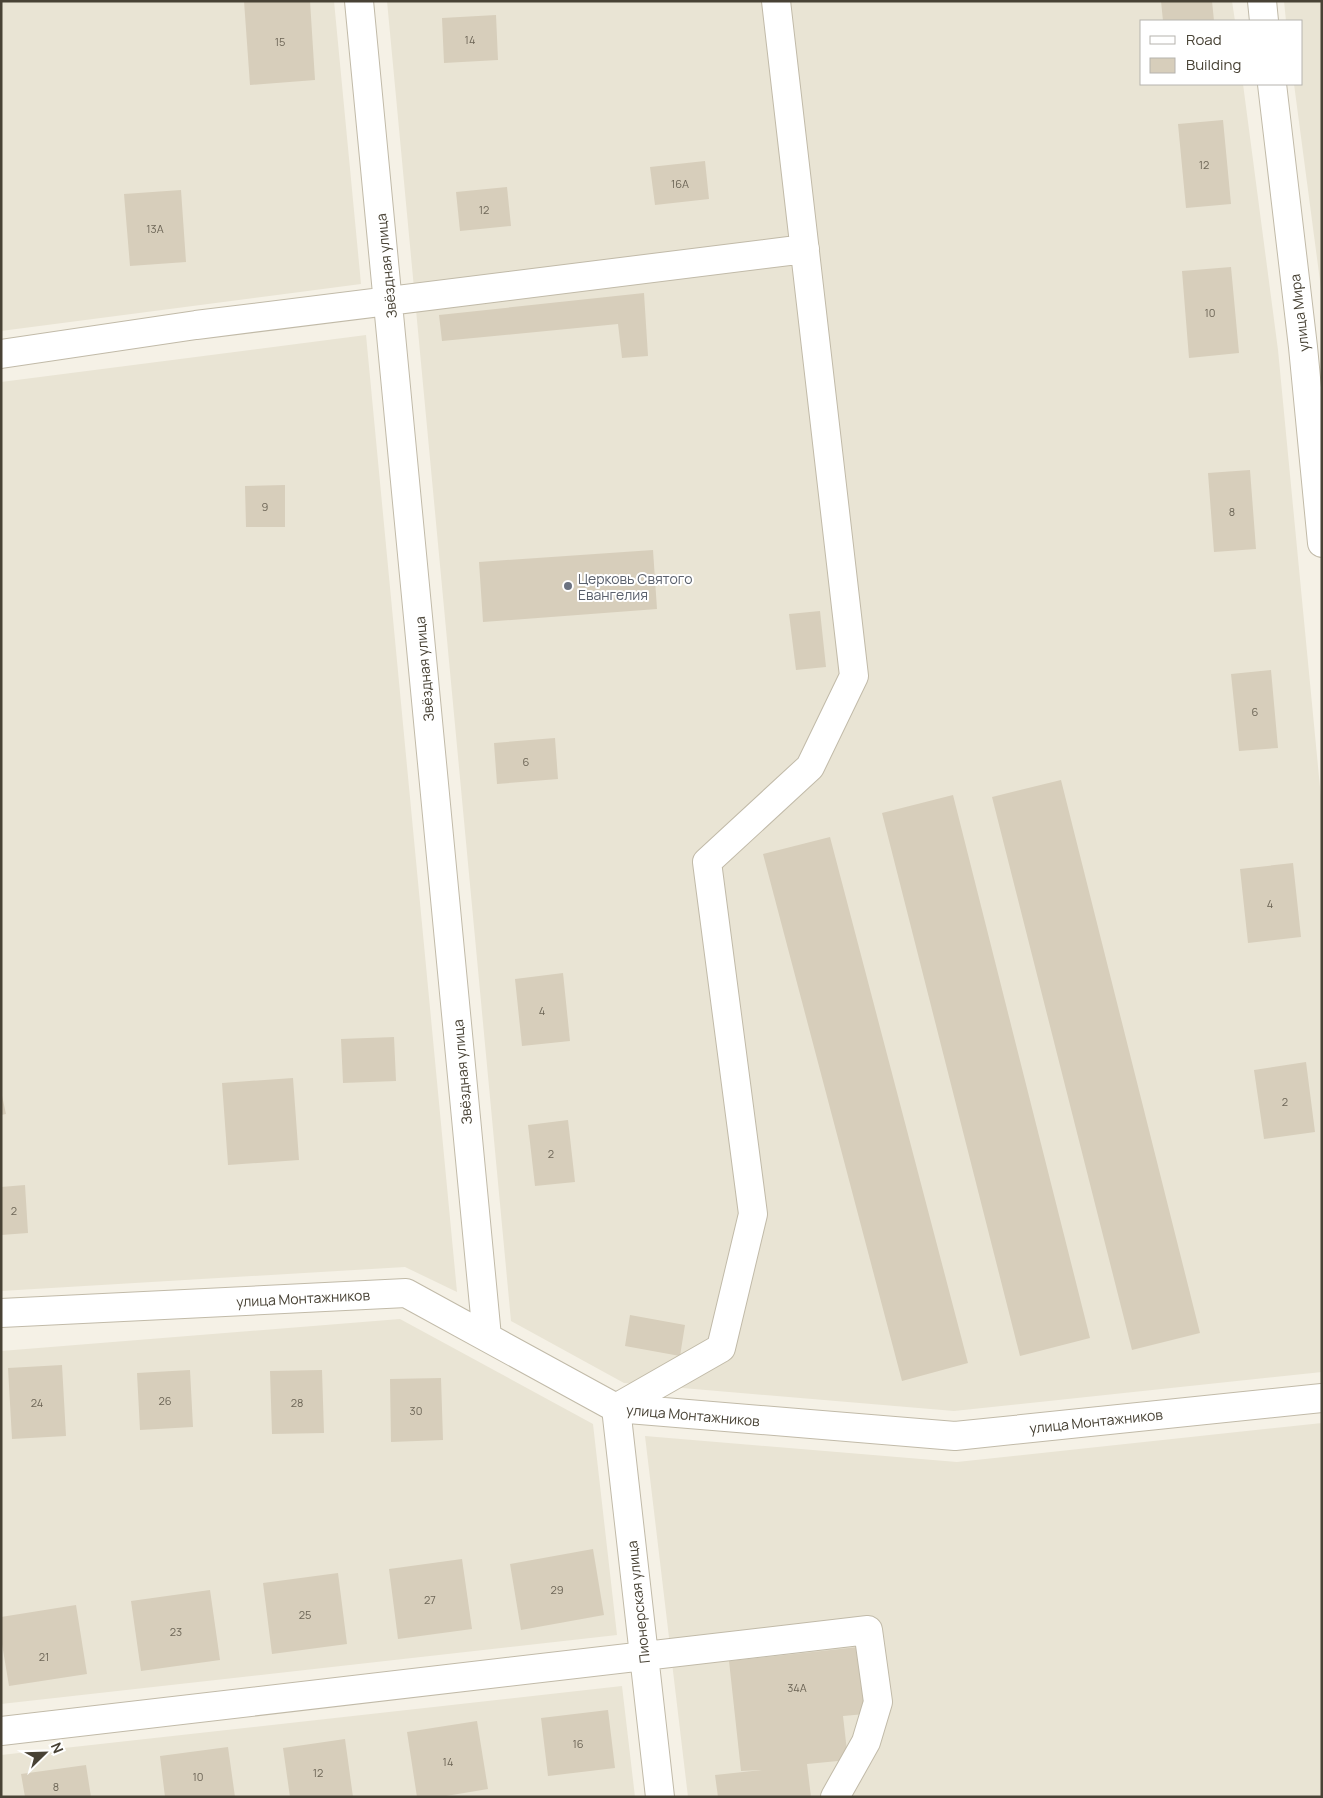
<svg xmlns="http://www.w3.org/2000/svg" width="1323" height="1798" font-family="Manrope,sans-serif">
	<rect width="100%" height="100%" fill="#f5f1e6"/>
	<path fill="#e9e4d4" d="M1,1H334L361,284L1,331Z
		M387,1H1232L1235,21H1142V84H1243L1278,350L1322,808V1372L954,1411L624,1383L511,1321Z
		M1284,1H1322V296L1294,84H1302V21H1286Z
		M366,335L457,1292L405,1267L1,1291V382Z
		M400,1319L593,1424L617,1635L1,1704V1351Z
		M1322,1423V1797H688L645,1436L957,1462Z
		M622,1686L635,1797H1V1755Z"/>
	<path fill="#d7cebb" d="M244,1H310L315,80L250,85Z
		M1161,1H1212L1214,21H1163Z
		M496,15L498,60L444,63L442,18Z
		M1223,120L1231,204L1186,208L1178,124Z
		M705,161L709,199L655,205L650,167Z
		M507,187L511,226L460,231L456,192Z
		M181,190L186,262L130,266L124,194Z
		M1231,267L1239,353L1189,358L1182,271Z
		M644,293L648,356L622,358L618,324L442,341L439,315Z
		M1250,470L1256,549L1214,552L1208,473Z
		M285,485V527H246L245,486Z
		M653,550L657,609L483,622L479,562Z
		M820,611L826,667L796,670L789,614Z
		M1271,670L1278,748L1239,751L1231,674Z
		M555,738L558,779L497,784L494,743Z
		M1061,780L1200,1333L1132,1350L992,797Z
		M953,795L1090,1338L1020,1356L882,813Z
		M830,837L968,1363L902,1381L763,854Z
		M1293,863L1301,937L1248,943L1240,869Z
		M563,973L570,1041L522,1046L515,979Z
		M394,1037L396,1081L343,1083L341,1039Z
		M1306,1062L1315,1132L1264,1139L1254,1070Z
		M293,1078L299,1160L228,1165L222,1083Z
		M1,1091L6,1114L1,1115Z
		M568,1120L575,1182L535,1186L528,1125Z
		M25,1185L28,1233L1,1235V1187Z
		M630,1315L685,1325L680,1356L625,1346Z
		M62,1365L66,1436L12,1439L8,1368Z
		M190,1370L193,1427L140,1430L137,1373Z
		M322,1370L324,1433L272,1434L270,1371Z
		M441,1378L443,1440L391,1442L390,1379Z
		M593,1549L604,1615L521,1630L510,1564Z
		M462,1559L472,1629L398,1639L389,1569Z
		M338,1573L347,1644L272,1654L263,1583Z
		M210,1590L220,1660L141,1671L131,1601Z
		M76,1605L87,1674L9,1686L1,1638V1617Z
		M858,1647L865,1714L843,1716L848,1760L807,1764L811,1797H718L715,1775L762,1770L741,1771L729,1661Z
		M608,1710L615,1768L548,1776L541,1718Z
		M477,1721L488,1789L440,1797H417L407,1732Z
		M345,1739L353,1797H290L283,1748Z
		M228,1747L235,1797H165L160,1756Z
		M86,1765L91,1797H25L21,1774Z"/>
	<g fill="none" stroke-linecap="round" stroke-linejoin="round">
		<g stroke="#c1baa8" stroke-width="30">
			<path id="minor" d="M359,1L487,1337
				M1262,1L1264,21
				M1272,84L1303,347L1322,543
				M1,354L196,325L805,249
				M1,1313L406,1293L616,1408L955,1436L1322,1398
				M1,1731L868,1630L878,1702L866,1742L835,1797
				M660,1797L616,1408L721,1348L753,1214L707,862L810,767L854,676L776,1"/>
		</g>
		<use href="#minor" stroke="#fff" stroke-width="28"/>
	</g>
	<circle fill="#6b7280" stroke="#fff" stroke-width="2" cx="568" cy="586" r="5"/>
	<g text-anchor="middle" dominant-baseline="central" stroke-width="4" stroke-linejoin="round" paint-order="stroke">
		<g font-size="11" fill="#6c6556">
			<text x="470" y="39">14</text>
			<text x="280" y="41">15</text>
			<text x="1204" y="164">12</text>
			<text x="680" y="183">16А</text>
			<text x="484" y="209">12</text>
			<text x="155" y="228">13А</text>
			<text x="1210" y="312">10</text>
			<text x="265" y="506">9</text>
			<text x="1232" y="511">8</text>
			<text x="1255" y="711">6</text>
			<text x="526" y="761">6</text>
			<text x="1270" y="903">4</text>
			<text x="542" y="1010">4</text>
			<text x="1285" y="1101">2</text>
			<text x="551" y="1153">2</text>
			<text x="14" y="1210">2</text>
			<text x="165" y="1400">26</text>
			<text x="37" y="1402">24</text>
			<text x="297" y="1402">28</text>
			<text x="416" y="1410">30</text>
			<text x="557" y="1589">29</text>
			<text x="430" y="1599">27</text>
			<text x="305" y="1614">25</text>
			<text x="176" y="1631">23</text>
			<text x="44" y="1656">21</text>
			<text x="797" y="1687">34А</text>
			<text x="578" y="1743">16</text>
			<text x="448" y="1761">14</text>
			<text x="318" y="1772">12</text>
			<text x="198" y="1776">10</text>
			<text x="56" y="1786">8</text>
		</g>
		<g font-size="14" fill="#484235" stroke="#fff">
			<text transform="translate(386 266) rotate(-96)">Звёздная улица</text>
			<text transform="translate(1299 313) rotate(-97)">улица Мира</text>
			<text transform="translate(424 669) rotate(-95)">Звёздная улица</text>
			<text transform="translate(462 1072) rotate(-95)">Звёздная улица</text>
			<text transform="translate(303 1298) rotate(-3)">улица Монтажников</text>
			<text transform="translate(693 1415) rotate(5)">улица Монтажников</text>
			<text transform="translate(1096 1421) rotate(-6)">улица Монтажников</text>
			<text transform="translate(638 1602) rotate(-96)">Пионерская улица</text>
		</g>
		<g font-size="14" fill="#5b616d" stroke="#fff" text-anchor="start">
			<text x="578" y="578">Церковь Святого<tspan x="578" dy="16">Евангелия</tspan></text>
		</g>
	</g>
	<rect width="1323" height="1798" fill="none" stroke="#484235" stroke-width="5"/>
	<rect x="1140" y="20" width="162" height="65" fill="#ffffff" stroke="#b6b3ae"/>
	<rect x="1150" y="36" width="25" height="8" fill="#ffffff" stroke="#b6b3ae"/>
	<text x="1186" y="45" font-size="15" fill="#484235">Road</text>
	<rect x="1150" y="58" width="25" height="15" fill="#d7cebb" stroke="#b6b3ae"/>
	<text x="1186" y="70" font-size="15" fill="#484235">Building</text>
	<g transform="translate(45 1753) rotate(67)" stroke="#ffffff" stroke-width="4" paint-order="stroke">
	<path d="M0-4L9 19L0 12L-9 19Z" fill="#484235"/>
	<text y="-8" font-size="14" font-weight="bold" text-anchor="middle" fill="#484235">N</text>
	</g>
</svg>
